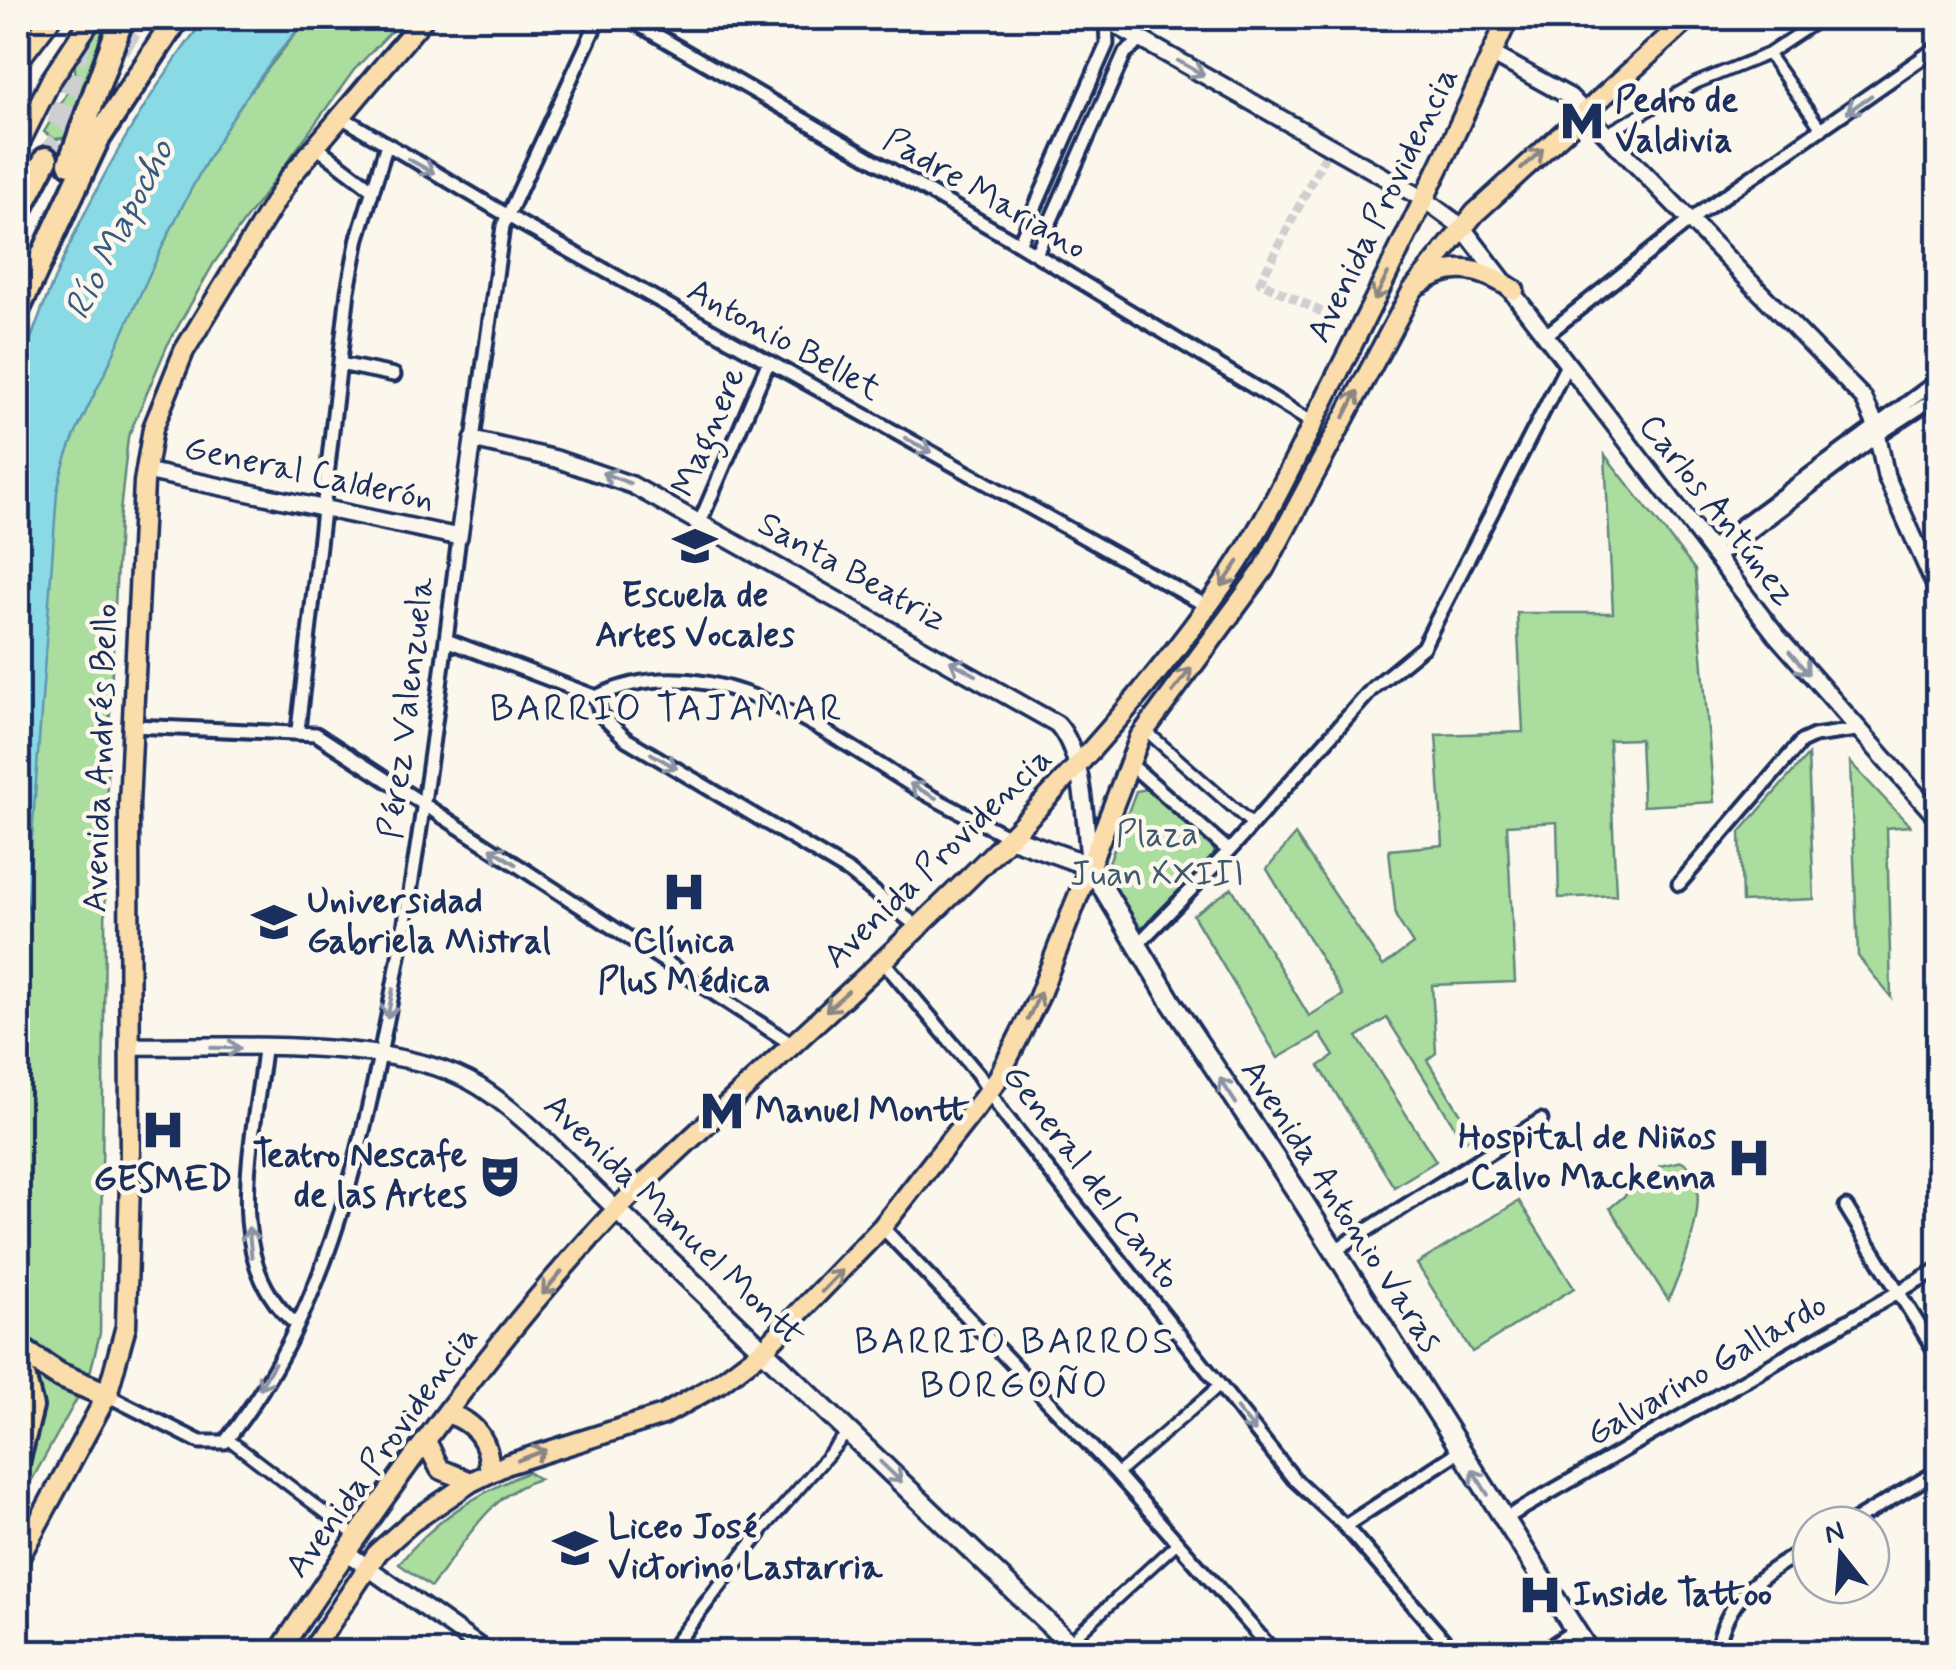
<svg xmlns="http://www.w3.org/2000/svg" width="1956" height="1670" font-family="Mynerve,sans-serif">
	<rect width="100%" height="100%" fill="#fbf7ec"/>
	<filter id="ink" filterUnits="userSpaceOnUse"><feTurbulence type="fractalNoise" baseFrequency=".01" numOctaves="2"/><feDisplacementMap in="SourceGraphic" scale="20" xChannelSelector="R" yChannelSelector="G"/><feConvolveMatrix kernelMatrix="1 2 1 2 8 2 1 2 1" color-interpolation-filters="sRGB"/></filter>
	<g filter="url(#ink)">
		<path fill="#aadd9e" stroke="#62867e" stroke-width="2.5" d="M106,18H110L80,120L64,138L55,139L44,132L76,78L74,60Z
			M205,18H304C247,85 199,159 162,239L237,108L308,18H404L354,70L214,263L167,346L128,437L119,522L107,775L100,1333L89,1377L18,1505V376C60,246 125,127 205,18Z
			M1605,455L1695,570L1714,802L1643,806L1640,739L1609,740L1616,895L1559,898L1557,822L1507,825L1515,982L1432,985L1436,1053L1427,1060L1474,1135L1464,1142L1387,1018L1357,1037L1436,1161L1394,1187L1319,1066L1334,1056L1320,1034L1278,1058L1193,915L1232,888L1309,1016L1343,995L1267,869L1295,835L1383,966L1413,944L1396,917L1389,850L1443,845L1436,735L1523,732L1517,613H1613Z
			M1808,755L1814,899L1742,902L1740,832Z
			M1850,762L1910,826L1887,828L1891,997L1858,956Z
			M1147,789L1213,847L1215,855L1148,925L1135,928L1105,873L1136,791Z
			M1682,1161C1718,1182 1683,1269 1668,1300L1610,1208L1660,1166Z
			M1519,1201L1574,1288L1472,1352L1417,1264Z
			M528,1472L539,1479C489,1493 461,1548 431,1587L399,1564C436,1518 475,1495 528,1472Z"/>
		<path fill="#8adae5" stroke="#5e96af" stroke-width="2.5" d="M206,18H308C215,120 164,242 108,366C88,409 66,445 57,492L18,1030V376C60,249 124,124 206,18Z"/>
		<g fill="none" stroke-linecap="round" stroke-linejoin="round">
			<path stroke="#cecfd0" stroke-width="9" stroke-dasharray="9 4.5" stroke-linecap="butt" d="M1322,312L1260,282L1330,146"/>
			<path stroke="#cecfd0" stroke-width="22" stroke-dasharray="22 11" stroke-linecap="butt" d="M58,125L85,25
				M46,159L136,23"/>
			<g stroke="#1b2f5e" stroke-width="16">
				<path id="pedestrian" d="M1768,54L1822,130
					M1606,134L1696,83L1768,54L1822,18
					M1145,730L1253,825
					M228,1439L357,1537
					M1117,1474L1219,1386
					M760,1533L849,1431
					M1068,1643L1178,1542"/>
			</g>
			<g stroke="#1b2f5e" stroke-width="19">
				<path id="minor" d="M627,18L1019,244L1313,423
					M338,115L520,223L1207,606
					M314,145L372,189
					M1019,244L1107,44L1106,19
					M1036,254L1125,53L1142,40
					M1546,335L1690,220L1938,47
					M340,364L394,375
					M473,440L503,226L599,18
					M700,522L768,363
					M1709,549L1938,380
					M1716,558L1878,435L1938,396
					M446,640L596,697
					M596,697C708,642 822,730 913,786C944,805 977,820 1009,837
					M596,697L601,715L626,739L849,872L918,927
					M132,726L316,734L790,1043
					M298,730L348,291L358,238L386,147
					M1129,763L1229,851
					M1679,884L1801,742L1814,736L1856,730
					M1137,945L1229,851L1373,688L1423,647L1567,365
					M882,960L978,1074L1003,1113L1294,1479L1345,1526L1454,1652
					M264,1049C255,1136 218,1261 296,1324
					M1846,1207L1938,1356
					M882,1227L1117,1474L1274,1652
					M1334,1251L1541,1120
					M107,1395L200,1442H225C324,1318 358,1166 388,1015C419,857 439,697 459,537
					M1504,1519L1938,1269
					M1847,1525L1938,1471
					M1345,1526L1460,1451
					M669,1652L760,1533
					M1542,1652L1575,1630
					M1717,1652C1725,1595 1765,1573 1811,1546"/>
			</g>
			<g stroke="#1b2f5e" stroke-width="22">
				<path id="tertiary" d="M1103,18L1425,200L1462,227L1776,635L1938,819
					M1492,54L1570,97L1864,399L1875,423L1886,476L1938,592
					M146,471L459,537L473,440L556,459L632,485L1057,724C1086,756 1084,824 1090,866
					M128,1046C227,1048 398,1035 480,1087C531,1120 573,1169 617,1210
					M346,1552L487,1652"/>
			</g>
			<g stroke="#1b2f5e" stroke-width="25">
				<path id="secondary" d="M1009,837L1090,866L1172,1003L1301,1198L1589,1652
					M617,1210L1078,1652"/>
			</g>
			<g stroke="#1b2f5e" stroke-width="25">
				<path id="primary" d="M18,61L51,18
					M18,146L51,80L92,18
					M1420,284C1453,260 1483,269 1514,290
					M449,1414C477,1423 491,1444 489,1473
					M427,1443L440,1469L471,1482
					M18,1560L107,1395L126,1326L130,1181L129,805L144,482L153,428L184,351L290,177L424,18
					M279,1652C380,1499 499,1330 628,1198C834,1000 1063,816 1227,579C1271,515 1303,442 1338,373C1397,255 1455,138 1508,18
					M311,1652L378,1552L412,1522L471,1482L508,1464L663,1415L718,1384L763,1350L882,1227L996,1082L1038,999L1140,737L1264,569L1412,291L1475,213L1689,18"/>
			</g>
			<g stroke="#1b2f5e" stroke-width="30">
				<path id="motorway" d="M70,163L122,18
					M18,213L46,159
					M18,309L97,140L177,18
					M18,1348L59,1375L107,1395
					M18,1356L31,1407L18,1459"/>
			</g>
			<use href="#pedestrian" stroke="#fbf7ec" stroke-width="9"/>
			<use href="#minor" stroke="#fbf7ec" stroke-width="11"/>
			<use href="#tertiary" stroke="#fbf7ec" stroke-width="15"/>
			<use href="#secondary" stroke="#fbf7ec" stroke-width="18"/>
			<use href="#primary" stroke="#faddab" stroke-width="18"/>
			<use href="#motorway" stroke="#faddab" stroke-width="22"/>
		</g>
		<defs><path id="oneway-shaft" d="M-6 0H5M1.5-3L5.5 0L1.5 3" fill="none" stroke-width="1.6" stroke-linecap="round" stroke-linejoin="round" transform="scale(2.5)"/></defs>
		<g stroke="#8b93a5">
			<use href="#oneway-shaft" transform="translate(1191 68) rotate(29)"/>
			<use href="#oneway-shaft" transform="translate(1859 104) rotate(145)"/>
			<use href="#oneway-shaft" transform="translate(421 166) rotate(29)"/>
			<use href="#oneway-shaft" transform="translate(918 445) rotate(29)"/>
			<use href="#oneway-shaft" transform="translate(616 478) rotate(-159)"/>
			<use href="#oneway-shaft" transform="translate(1799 663) rotate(50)"/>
			<use href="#oneway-shaft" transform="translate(963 668) rotate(-151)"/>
			<use href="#oneway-shaft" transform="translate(664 761) rotate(30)"/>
			<use href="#oneway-shaft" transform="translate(923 791) rotate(-151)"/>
			<use href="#oneway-shaft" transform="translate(503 856) rotate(-147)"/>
			<use href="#oneway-shaft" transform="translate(390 1004) rotate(101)"/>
			<use href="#oneway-shaft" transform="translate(226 1048) rotate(1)"/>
			<use href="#oneway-shaft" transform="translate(1228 1091) rotate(-123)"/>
			<use href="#oneway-shaft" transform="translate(250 1242) rotate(-96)"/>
			<use href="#oneway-shaft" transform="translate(267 1376) rotate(120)"/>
			<use href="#oneway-shaft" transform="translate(1246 1420) rotate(51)"/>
			<use href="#oneway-shaft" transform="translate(891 1472) rotate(44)"/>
			<use href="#oneway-shaft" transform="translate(1480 1482) rotate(-122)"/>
		</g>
		<g stroke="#8a8684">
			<use href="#oneway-shaft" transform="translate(1532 159) rotate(-43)"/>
			<use href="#oneway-shaft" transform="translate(1381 287) rotate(117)"/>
			<use href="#oneway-shaft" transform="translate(1351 404) rotate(-63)"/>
			<use href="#oneway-shaft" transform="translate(1230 574) rotate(124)"/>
			<use href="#oneway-shaft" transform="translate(1182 680) rotate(-52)"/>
			<use href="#oneway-shaft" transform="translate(837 1001) rotate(138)"/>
			<use href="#oneway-shaft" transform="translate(1034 1006) rotate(-65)"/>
			<use href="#oneway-shaft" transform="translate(832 1281) rotate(-46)"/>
			<use href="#oneway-shaft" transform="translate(552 1283) rotate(130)"/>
			<use href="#oneway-shaft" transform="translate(532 1455) rotate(-21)"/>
		</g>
	</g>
	<defs>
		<g id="metro-bare" transform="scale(3.45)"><path d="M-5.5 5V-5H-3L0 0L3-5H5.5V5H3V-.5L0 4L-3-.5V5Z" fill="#1b2f5e" stroke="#fbf7ec" stroke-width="2.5" paint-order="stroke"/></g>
		<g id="university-bare" transform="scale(3.45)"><path d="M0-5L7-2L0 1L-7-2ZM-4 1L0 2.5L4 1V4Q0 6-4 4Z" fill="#1b2f5e" stroke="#fbf7ec" stroke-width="2.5" paint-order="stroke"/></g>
		<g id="hospital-bare" transform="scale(3.45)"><path d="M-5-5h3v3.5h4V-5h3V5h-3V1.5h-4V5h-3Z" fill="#1b2f5e" stroke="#fbf7ec" stroke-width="2.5" paint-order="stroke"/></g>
		<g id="theatre-bare" transform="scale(3.45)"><path d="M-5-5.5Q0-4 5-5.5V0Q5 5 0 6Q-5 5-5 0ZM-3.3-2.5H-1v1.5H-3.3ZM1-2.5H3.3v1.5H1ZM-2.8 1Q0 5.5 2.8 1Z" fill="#1b2f5e" stroke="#fbf7ec" stroke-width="2.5" paint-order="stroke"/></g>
		<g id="school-bare" transform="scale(3.45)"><path d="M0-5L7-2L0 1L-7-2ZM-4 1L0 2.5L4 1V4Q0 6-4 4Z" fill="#1b2f5e" stroke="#fbf7ec" stroke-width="2.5" paint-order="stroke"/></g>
	</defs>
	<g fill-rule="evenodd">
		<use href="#metro-bare" x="1582" y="121"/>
		<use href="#university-bare" x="695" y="546"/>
		<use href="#hospital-bare" x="684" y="892"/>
		<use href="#university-bare" x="274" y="922"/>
		<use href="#metro-bare" x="722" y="1111"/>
		<use href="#hospital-bare" x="163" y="1130"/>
		<use href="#hospital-bare" x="1749" y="1158"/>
		<use href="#theatre-bare" x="500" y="1176"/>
		<use href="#school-bare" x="575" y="1548"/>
		<use href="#hospital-bare" x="1540" y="1595"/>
	</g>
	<g text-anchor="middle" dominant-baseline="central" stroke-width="9" stroke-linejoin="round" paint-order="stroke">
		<g font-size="35" font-weight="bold" fill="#1b2f5e" stroke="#fbf7ec" text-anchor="start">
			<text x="1615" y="101">Pedro de<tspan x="1615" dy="40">Valdivia</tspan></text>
			<text x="695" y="596" text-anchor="middle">Escuela de<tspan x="695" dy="40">Artes Vocales</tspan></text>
			<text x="307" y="902">Universidad<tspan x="307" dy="40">Gabriela Mistral</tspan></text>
			<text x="684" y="942" text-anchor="middle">Clínica<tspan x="684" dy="40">Plus Médica</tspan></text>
			<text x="755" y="1111">Manuel Montt</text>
			<text x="1716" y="1138" text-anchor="end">Hospital de Niños<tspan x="1716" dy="40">Calvo Mackenna</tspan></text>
			<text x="467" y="1156" text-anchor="end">Teatro Nescafe<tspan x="467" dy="40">de las Artes</tspan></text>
			<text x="163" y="1180" text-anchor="middle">GESMED</text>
			<text x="608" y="1528">Liceo José<tspan x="608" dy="40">Victorino Lastarria</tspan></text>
			<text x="1573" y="1595">Inside Tattoo</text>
		</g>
		<g font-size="35" fill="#1b2f5e" stroke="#fbf7ec">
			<text transform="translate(985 194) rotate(30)">Padre Mariano</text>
			<text transform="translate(1383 205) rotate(-64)">Avenida Providencia</text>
			<text transform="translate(784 340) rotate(29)">Antonio Bellet</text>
			<text transform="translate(709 432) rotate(-67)">Magnere</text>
			<text transform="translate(309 474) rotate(12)">General Calderón</text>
			<text transform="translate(1717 510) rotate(52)">Carlos Antúnez</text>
			<text transform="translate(852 572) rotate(29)">Santa Beatriz</text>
			<text transform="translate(407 708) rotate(-83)">Pérez Valenzuela</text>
			<text transform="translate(101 758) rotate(-88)">Avenida Andrés Bello</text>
			<text transform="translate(938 858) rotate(-44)">Avenida Providencia</text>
			<text transform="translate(1091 1177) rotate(53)">General del Canto</text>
			<text transform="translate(1341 1206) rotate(57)">Avenida Antonio Varas</text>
			<text transform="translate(674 1221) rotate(44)">Avenida Manuel Montt</text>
			<text transform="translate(1707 1370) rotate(-30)">Galvarino Gallardo</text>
			<text transform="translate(382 1452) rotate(-54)">Avenida Providencia</text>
		</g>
		<g font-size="35" fill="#3f5a6e" stroke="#fbf7ec">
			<text x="1157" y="835">Plaza<tspan x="1157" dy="40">Juan XXIII</tspan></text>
		</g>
		<g font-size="38" font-style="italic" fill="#375a80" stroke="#fbf7ec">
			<text transform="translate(120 230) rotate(-63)">Río Mapocho</text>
		</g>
		<g font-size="38" letter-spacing="2.5" fill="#1b2f5e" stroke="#fbf7ec">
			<text x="667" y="709">BARRIO TAJAMAR</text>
			<text x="1015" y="1342">BARRIO BARROS<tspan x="1015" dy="44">BORGOÑO</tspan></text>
		</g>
	</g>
	<rect width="1956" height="1670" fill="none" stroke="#fbf7ec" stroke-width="60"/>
	<rect x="30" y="30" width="1896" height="1610" fill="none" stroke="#1b2f5e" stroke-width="4" filter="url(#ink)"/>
	<g transform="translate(1841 1555) rotate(343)"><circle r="48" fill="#fbf7ec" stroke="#a1a7b3" stroke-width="2.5"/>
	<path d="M0-8L18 38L0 25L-18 38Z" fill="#1b2f5e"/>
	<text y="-15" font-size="28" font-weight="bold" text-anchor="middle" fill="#1b2f5e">N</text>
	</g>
</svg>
